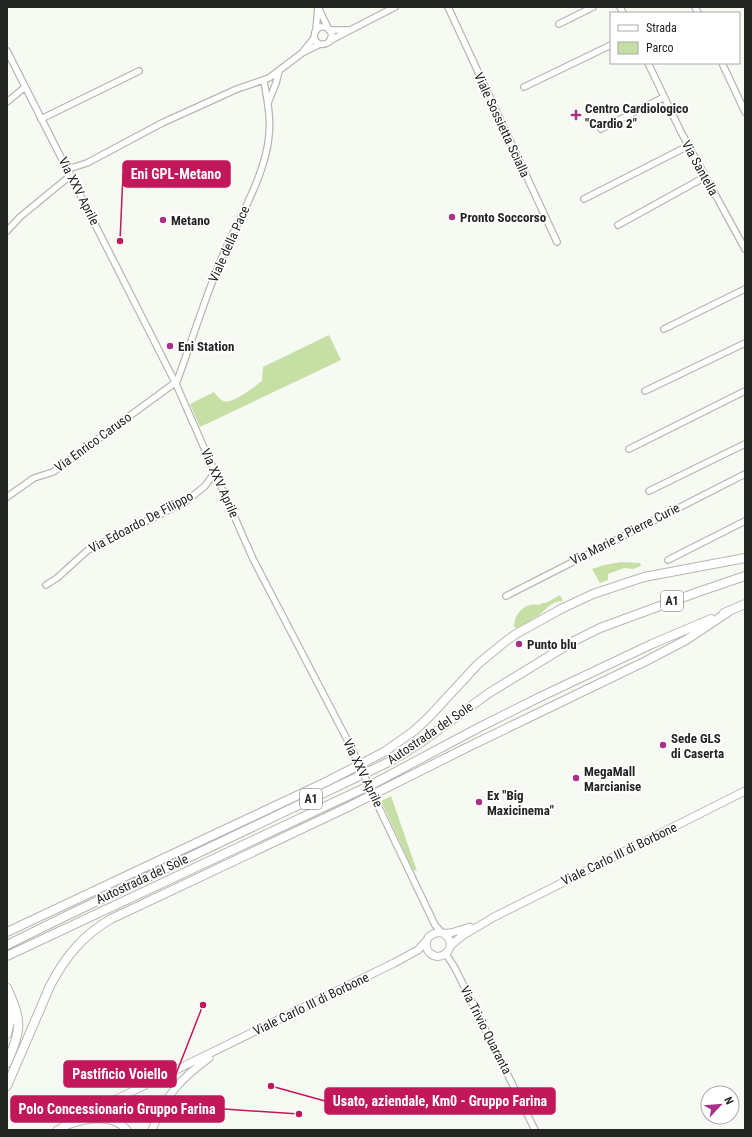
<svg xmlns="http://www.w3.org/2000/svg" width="752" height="1137" font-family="'Roboto Condensed',sans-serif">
	<rect width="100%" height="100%" fill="#f7faf3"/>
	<path fill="#c6dfa5" d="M329,335L341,360L200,427L190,404L214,392C217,396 219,399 223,401C232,405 255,386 262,381L263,367Z
		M621,562L640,563L641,566L633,569L624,568L608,574V580L600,583L592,569L604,565Z
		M560,595L563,601C551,601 547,609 539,615C532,620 524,624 516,628L514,627C514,614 525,602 539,605L542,603H546Z
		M391,796L417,871L413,870L381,801Z"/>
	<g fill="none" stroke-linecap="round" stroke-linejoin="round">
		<g stroke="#b5b9b1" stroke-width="8">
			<path id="minor" d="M318,7L328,28
				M448,7L557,242
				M620,7L623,13
				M695,7L698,13
				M559,24L593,7
				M316,30L318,7
				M329,30H348
				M331,40L395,7
				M7,51L176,384L253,559L352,749
				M304,52L320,44
				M648,63L681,132L745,249
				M722,63L745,112
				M524,87L611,45
				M7,102L25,87
				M268,103L276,83L279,71
				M41,119L139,71
				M601,129L664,97
				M68,169L87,163L162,123L237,89L269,78L302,53L314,38L315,32L318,28C325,25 330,28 332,35L329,42C323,46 317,45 314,38
				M584,199L688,146
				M618,225L705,177
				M7,231L20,217L71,175
				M664,329L745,289
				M176,384C192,341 205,297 223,255C239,218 266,174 269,135C271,117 267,99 264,81
				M645,391L745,343
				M629,449L745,391
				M649,491L745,444
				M7,497L34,478L53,472L176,382
				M668,560L745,521
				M46,585L57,578L88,550L185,502L205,486L215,472
				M506,596L745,474
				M381,812L435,925L442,933
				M446,954L455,968L535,1130"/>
		</g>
		<g stroke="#b5b9b1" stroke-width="9">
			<path id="major" d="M442,933C462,943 441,966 429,952C426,949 426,944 427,940C428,937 431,935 433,934C438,931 444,934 449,933C456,932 463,929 470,927
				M450,946L462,936L494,917L745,791
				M62,1127L80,1117L394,963L418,950L427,940
				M57,1130C76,1120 110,1111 127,1130
				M152,1130C165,1096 180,1079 209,1058"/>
		</g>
		<g stroke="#b5b9b1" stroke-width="10">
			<path id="highway" d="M724,613L745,604
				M7,932L328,781L384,752L414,731L429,717L478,664L506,641L516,634L561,609L593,594L644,577L745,558
				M7,945L66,916L393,760L420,743L489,693L574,641L600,628L698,592L745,576
				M7,956L373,784L480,727L540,697L652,644L711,619
				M7,988C23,1021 21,1030 7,1063
				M7,1000L11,1018L7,1034
				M7,1086L50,986C65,957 83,935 111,919L348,807L468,747L646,661L686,640L728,612"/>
		</g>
		<use href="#minor" stroke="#fff" stroke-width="5.5"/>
		<use href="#major" stroke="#fff" stroke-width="7"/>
		<use href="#highway" stroke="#fff" stroke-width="8"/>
		<g stroke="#b5b9b1" stroke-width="8" stroke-linecap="butt">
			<path id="minor-bridge" d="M352,749L381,812"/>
		</g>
		<use href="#minor-bridge" stroke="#fff" stroke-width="5.5"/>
	</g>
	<g fill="#a93288" stroke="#fff" stroke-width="1.5">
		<path d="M574 109h4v4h4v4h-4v4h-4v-4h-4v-4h4z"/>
		<circle cx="452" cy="217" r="4"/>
		<circle cx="163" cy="220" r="4"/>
		<circle cx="170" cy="346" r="4"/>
		<circle cx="519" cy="644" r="4"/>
		<circle cx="663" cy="745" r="4"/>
		<circle cx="576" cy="778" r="4"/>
		<circle cx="479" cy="802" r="4"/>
	</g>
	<g text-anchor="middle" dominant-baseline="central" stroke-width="3.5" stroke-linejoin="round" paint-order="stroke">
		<g fill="#fff" stroke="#656664" stroke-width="1">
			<rect x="661" y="591" width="22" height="20" rx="3"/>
			<rect x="300" y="789" width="22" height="20" rx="3"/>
		</g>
		<g font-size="12" font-weight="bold" fill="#232522">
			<text x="672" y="601">A1</text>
			<text x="311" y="799">A1</text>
		</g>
		<g font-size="13" font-weight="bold" fill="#232522" stroke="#fff" text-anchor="start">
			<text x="585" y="108">Centro Cardiologico<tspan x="585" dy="15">"Cardio 2"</tspan></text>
			<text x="460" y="217">Pronto Soccorso</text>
			<text x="171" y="220">Metano</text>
			<text x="178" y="346">Eni Station</text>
			<text x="527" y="644">Punto blu</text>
			<text x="671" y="738">Sede GLS<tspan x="671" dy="15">di Caserta</tspan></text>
			<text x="584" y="771">MegaMall<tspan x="584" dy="15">Marcianise</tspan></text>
			<text x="487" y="795">Ex "Big<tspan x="487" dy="15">Maxicinema"</tspan></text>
		</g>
		<g font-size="13" fill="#232522" stroke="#fff">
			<text transform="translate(502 125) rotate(65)">Viale Sossietta Scialla</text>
			<text transform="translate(700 168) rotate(61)">Via Santella</text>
			<text transform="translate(79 191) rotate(63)">Via XXV Aprile</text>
			<text transform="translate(229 244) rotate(-66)">Viale della Pace</text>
			<text transform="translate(93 442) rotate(-36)">Via Enrico Caruso</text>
			<text transform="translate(220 483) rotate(66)">Via XXV Aprile</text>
			<text transform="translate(141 522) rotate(-28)">Via Edoardo De Filippo</text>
			<text transform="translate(625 534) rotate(-27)">Via Marie e Pierre Curie</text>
			<text transform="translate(430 733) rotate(-34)">Autostrada del Sole</text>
			<text transform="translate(363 773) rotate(64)">Via XXV Aprile</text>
			<text transform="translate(619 854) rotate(-26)">Viale Carlo III di Borbone</text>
			<text transform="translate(142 879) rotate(-25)">Autostrada del Sole</text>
			<text transform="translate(311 1004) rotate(-26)">Viale Carlo III di Borbone</text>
			<text transform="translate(486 1030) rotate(63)">Via Trivio Quaranta</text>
		</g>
	</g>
	<path fill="none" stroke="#c2185b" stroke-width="1.5" d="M120 241L123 174M203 1005L176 1074M271 1086L325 1101M299 1114L224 1109"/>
	<g fill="#c2185b" stroke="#fff" stroke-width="1.5">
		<circle cx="120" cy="241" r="4"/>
		<circle cx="203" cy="1005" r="4"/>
		<circle cx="271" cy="1086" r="4"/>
		<circle cx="299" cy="1114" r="4"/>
	</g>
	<g fill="#c2185b" stroke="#c2185b" stroke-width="1.5">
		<rect x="123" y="161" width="107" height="26" rx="4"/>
		<rect x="64" y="1061" width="112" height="26" rx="4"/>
		<rect x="325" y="1088" width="230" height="26" rx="4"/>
		<rect x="11" y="1096" width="213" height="26" rx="4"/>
	</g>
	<g font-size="14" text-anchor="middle" font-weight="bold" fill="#fff">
		<text x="176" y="179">Eni GPL-Metano</text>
		<text x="120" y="1079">Pastificio Voiello</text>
		<text x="440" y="1106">Usato, aziendale, Km0 - Gruppo Farina</text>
		<text x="117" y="1114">Polo Concessionario Gruppo Farina</text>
	</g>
	<rect width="752" height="1137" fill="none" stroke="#232522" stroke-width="16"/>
	<rect x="610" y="12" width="130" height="52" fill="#ffffff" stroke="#a7a8a7"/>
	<rect x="618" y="25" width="20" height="6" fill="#ffffff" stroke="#a7a8a7"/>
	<text x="646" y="32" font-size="12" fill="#232522">Strada</text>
	<rect x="618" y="42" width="20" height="12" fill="#c6dfa5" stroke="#a7a8a7"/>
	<text x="646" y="52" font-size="12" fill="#232522">Parco</text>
	<g transform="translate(720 1105) rotate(64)"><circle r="19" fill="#ffffff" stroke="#a7a8a7"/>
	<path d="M0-3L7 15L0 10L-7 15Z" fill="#a93288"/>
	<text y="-6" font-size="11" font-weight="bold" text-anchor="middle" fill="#232522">N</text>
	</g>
</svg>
